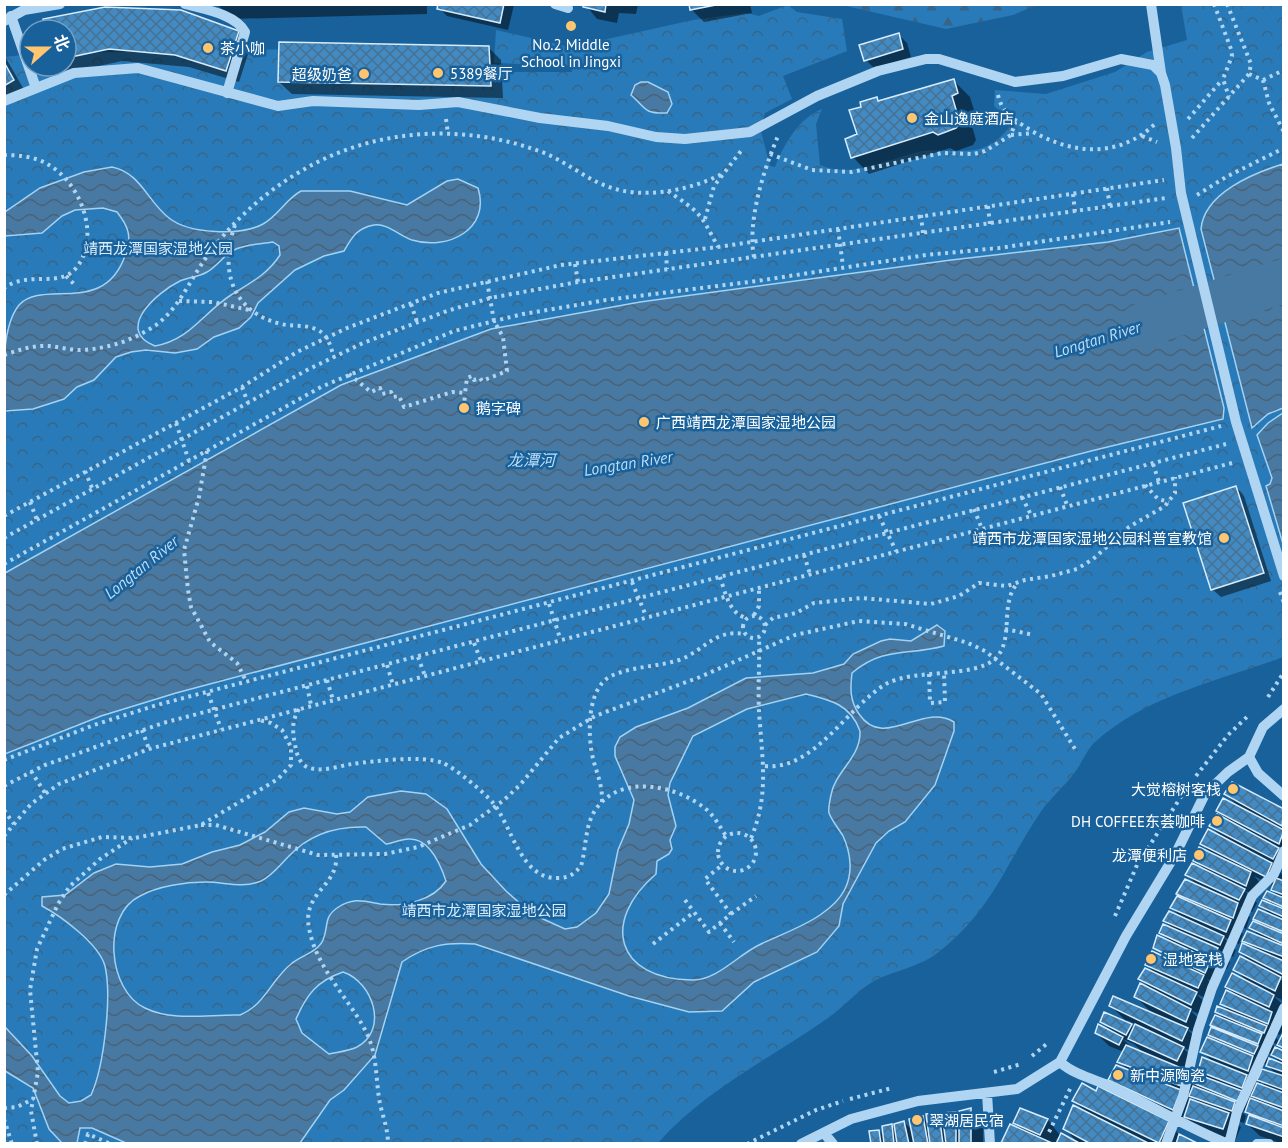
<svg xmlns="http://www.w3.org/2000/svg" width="1288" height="1148" font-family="'PT Sans','Noto Sans SC',sans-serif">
	<defs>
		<pattern id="forest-firs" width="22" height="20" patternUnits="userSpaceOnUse" patternTransform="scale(1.5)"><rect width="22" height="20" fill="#287ab8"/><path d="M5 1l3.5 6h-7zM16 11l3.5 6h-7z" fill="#386587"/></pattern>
		<pattern id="park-crowns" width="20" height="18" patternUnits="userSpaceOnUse" patternTransform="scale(1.5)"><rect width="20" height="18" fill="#287ab8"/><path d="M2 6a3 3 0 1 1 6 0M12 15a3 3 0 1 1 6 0" fill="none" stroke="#386587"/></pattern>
		<pattern id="water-waves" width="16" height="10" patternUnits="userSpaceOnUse" patternTransform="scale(1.5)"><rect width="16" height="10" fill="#4779a2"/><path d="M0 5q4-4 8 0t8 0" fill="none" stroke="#4a6277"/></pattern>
		<pattern id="building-cross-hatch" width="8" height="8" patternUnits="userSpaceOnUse" patternTransform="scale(1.5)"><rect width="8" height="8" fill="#428ac1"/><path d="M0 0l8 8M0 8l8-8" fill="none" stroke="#467192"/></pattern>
	</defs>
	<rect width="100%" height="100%" fill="#19619b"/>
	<path fill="url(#forest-firs)" d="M842,5L1037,4V5L1013,15L946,29Z"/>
	<path fill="url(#park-crowns)" d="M788,5L797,12L842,19L847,51L783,76L792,99L765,113L760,128L770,166L775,167C784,144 799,118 822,109L816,124L820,165C851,180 894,156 924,151C944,148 966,155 985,147C994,143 1004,135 1009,127L1008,119L994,106L995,90L1046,94L1115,72L1147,52L1187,40L1181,5H1283V657C1219,681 1147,695 1095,742C1087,749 1082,763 1075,772C1064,787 1050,798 1040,813C1005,865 992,910 940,951C921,967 895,970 874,981C858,990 844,1007 828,1018C771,1058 705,1090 658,1143L5,1144V57L30,54V66H66V53L305,49L460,72H572V66L494,63L496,30L571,47L693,20L746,13L759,16Z"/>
	<path fill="url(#water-waves)" stroke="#a2d2f4" stroke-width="1.5" fill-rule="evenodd" d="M641,82H648L668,92L672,104L667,113C643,114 646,108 631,95L635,85Z
		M1283,164V408L1268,414L1252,428L1201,229C1204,193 1254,173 1283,164Z
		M112,167C141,173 147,201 169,218C189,234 241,236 263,224C278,216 286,199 301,191H350L407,205L447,181L458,179L478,188C491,229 448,251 412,240C400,236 387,223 374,225C357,228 352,237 344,251L324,256L295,270L258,303L251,317L239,328L214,337L197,349L175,353L146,350L131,352L116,357L94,380L77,387L64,399L33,409L5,411C4,379 0,329 19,305C44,278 105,318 126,253C132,236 128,226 117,212L103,208L75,210L62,216L42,233L5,236V212L40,188L84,172ZM273,242L279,246L280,255C267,275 250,283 231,295C203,313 190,340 155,346C114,330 157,292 180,281C189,277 199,277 207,272C218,266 224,254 236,249C247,244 261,244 273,242Z
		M1179,228L1224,408L1223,419L1091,451L176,693L101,716L5,754V573L341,385L491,329L640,302L951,260L1108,242Z
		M1283,413V544L1266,486L1270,484L1272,478L1257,435L1268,423Z
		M937,625L945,631L944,646C908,656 884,646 852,673C850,689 850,701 859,714C884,751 922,702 954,722V731L935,785L905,822L889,831L876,843L843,904L839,926L817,952L754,982L722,1011L689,1012L629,996L475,944C447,942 426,945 402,962L375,1055L344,1090L330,1100L300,1143H126L92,1128H80L77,1143H62L49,1129L33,1088L5,1071V1027L32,1056L60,1096L69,1103L81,1101L91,1095C104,1067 112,996 105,966C99,944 61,916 42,906V897L65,895L94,873L116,864L150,867L182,864L212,852L240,845L265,832L289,812L304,808L337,814L350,812L368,797L401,791L426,794L447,809L481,864L506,891L532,914L565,929L577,927L596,913L609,894L618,850L629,824L634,800L615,756V747L620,737L636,727L688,708L746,678L813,673L844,664L853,654L881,641L890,639L911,641ZM806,694C831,700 851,705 860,731C861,758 835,771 831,795C830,800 828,808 829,813C832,821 839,829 843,836C851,853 853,873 845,889C840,899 829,909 820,915C801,928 779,935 759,945C738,955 716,981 692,980C615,979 601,921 656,874L657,861L669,854L672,849L670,840L676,826L668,795L670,783L693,736L747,709ZM366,827L386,844C394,843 403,838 410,839C430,839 441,866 446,881C433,901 403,907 380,904C364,901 353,897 337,908C323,918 329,926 323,940C318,952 300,956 291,964C271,980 265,1005 240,1015C210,1014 173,1022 145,1008C108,991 101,915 140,896C158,886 186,882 206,882C225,882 242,889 261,881C272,876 280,865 288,857C309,834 335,826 366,827ZM343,972C373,982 389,1030 357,1047C349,1051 338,1052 329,1054L302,1033L296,1019C307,994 317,981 343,972Z"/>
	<path fill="#0007" fill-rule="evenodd" d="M217,4H427V14L231,19Z
		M440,4H513L514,5L508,30L447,16L439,8Z
		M585,4H638L636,14L619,13L617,23L597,19Z
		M691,4H750L752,13L704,22L691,9Z
		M45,20L238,33L251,45L239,82L189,67L122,61L66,73L59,66H66V30H47Z
		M899,35L907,43L911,57L874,68L866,60Z
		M488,47L501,60L503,98L292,94L279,82Z
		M4,55L26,93L4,105Z
		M954,81L970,97L974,110L968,112L976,140L973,145L956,151L950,148L869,174L853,157L863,108L876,99L880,102Z
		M1236,487L1244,496L1271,581L1221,597L1212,589Z
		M1226,794L1284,811V851L1279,849L1284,854V869L1270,863L1284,876V980L1279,978L1284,982V1001L1274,996L1284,1006L1282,1019L1274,1015L1284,1027L1280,1035L1269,1030L1278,1040L1277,1044L1266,1040L1284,1053V1144L1260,1136L1247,1124L1250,1115L1238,1108L1246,1116L1244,1123L1233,1119L1241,1127L1235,1141L1198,1130L1187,1118L1186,1121L1123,1092L1129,1071L1119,1061L1124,1052L1109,1046L1096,1033L1113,1032L1102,1021L1129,1024L1111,1006L1154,1015L1136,997L1152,990L1140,979L1157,975L1146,964L1166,958L1155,947L1171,943L1161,933L1174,930L1165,921L1183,919L1172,908L1187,902L1178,893L1198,886L1187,875L1205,870L1195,860L1213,855L1201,843L1223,838L1211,826L1228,821L1218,810L1240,808ZM1254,876L1274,886L1272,890L1281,898H1265L1273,906L1261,905L1271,916L1254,919L1263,927L1251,928L1261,938L1244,941L1252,949L1240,952L1251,963L1235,970L1247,981L1227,987L1237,996L1222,1004L1232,1014L1217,1012L1226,1021L1212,1024L1220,1032L1210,1035L1220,1044L1202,1051L1214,1063L1200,1070L1210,1080L1195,1081L1189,1075L1196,1061L1182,1047L1195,1053L1200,1042L1187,1029L1198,1034L1203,1023L1190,1010L1203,1016L1209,1006L1196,994L1211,1000L1216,989L1207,979L1217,984L1223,973L1212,963L1227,969L1230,962L1218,951L1233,957L1236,950L1223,937L1239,944L1243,934L1234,924L1246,929L1250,917L1239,907L1252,912L1257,903L1245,891L1259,897L1263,886ZM1127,1020L1137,1025L1135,1029L1127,1021ZM1123,1039L1134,1044L1145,1054L1134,1050ZM1260,1051L1271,1054L1282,1064L1270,1061ZM1255,1060L1267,1065L1278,1076L1265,1070ZM1247,1077L1259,1082L1257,1087ZM1261,1081L1268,1089L1260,1085ZM1181,1093L1192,1097L1200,1104L1191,1102Z
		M1074,1101L1168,1122L1180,1136L1196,1144H1079L1065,1129L1087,1113Z
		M971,1110L983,1122V1144H872L879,1131L885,1137L892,1126L897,1131L904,1122L913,1131L923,1118L929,1124L938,1115L945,1122L955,1113L961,1119Z
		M1021,1110L1048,1120L1059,1134L1078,1144L1057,1138L1055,1144H1003L1011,1126L1025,1132L1015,1122Z"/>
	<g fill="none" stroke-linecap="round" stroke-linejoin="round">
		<path stroke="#4779a2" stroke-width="44" d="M1142,325L1284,281"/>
	</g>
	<path fill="url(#building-cross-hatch)" stroke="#d7ecfc" stroke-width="1.5" d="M438,4H504L500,23L437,9Z
		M583,4H606L605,12L583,7Z
		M689,4H721L690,10Z
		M105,7L181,10L239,31L226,71L175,55L109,49L66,58V30H45L43,19Z
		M899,33L903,49L864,61L859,45Z
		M279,42L489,46L491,86L278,82Z
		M4,62L14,80L4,86Z
		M954,79L958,93L952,96L960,123L956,128L938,135L933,132L851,158L845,139L857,134L849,110L861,107L860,102L877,97L878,101Z
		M1236,486L1264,573L1211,590L1183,503Z
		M1232,782L1284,809L1282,826L1224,794Z
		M1223,798L1284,830L1279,844L1216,811Z
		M1217,814L1279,848L1273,859L1209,826Z
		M1208,829L1272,863L1266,877L1200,844Z
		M1199,847L1251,872L1246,886L1193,861Z
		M1192,863L1245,889L1239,900L1185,875Z
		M1276,878L1284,881V895L1271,890Z
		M1185,879L1238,903L1233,918L1176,894Z
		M1267,891L1284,898V907L1263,898Z
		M1177,896L1231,920L1226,932L1170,908Z
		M1262,900L1284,909V917L1259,906Z
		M1258,909L1284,920V932L1253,919Z
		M1169,911L1224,936L1220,945L1163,921Z
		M1253,921L1284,934V944L1249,928Z
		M1163,924L1218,948L1214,958L1159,933Z
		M1247,931L1284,946V957L1242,941Z
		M1157,935L1211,960L1205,973L1153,948Z
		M1242,943L1284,961V975L1239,952Z
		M1152,951L1204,975L1198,988L1145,965Z
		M1240,956L1281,977L1275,991L1233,970Z
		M1145,968L1197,992L1191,1005L1138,979Z
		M1232,973L1274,995L1269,1007L1225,987Z
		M1140,983L1191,1009L1186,1022L1134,997Z
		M1226,990L1272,1012L1268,1024L1220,1004Z
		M1113,996L1188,1028L1182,1041L1109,1006Z
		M1217,1006L1267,1026L1264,1033L1215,1012Z
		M1104,1012L1132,1024L1126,1035L1100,1022Z
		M1215,1015L1262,1034L1258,1044L1210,1025Z
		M1098,1024L1123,1037L1119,1045L1095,1033Z
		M1135,1024L1184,1047L1177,1061L1128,1039Z
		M1211,1027L1258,1046L1254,1054L1208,1035Z
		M1283,1033H1284V1048L1277,1045Z
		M1207,1037L1253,1056L1248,1071L1200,1052Z
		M1126,1045L1186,1070L1181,1086L1117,1062Z
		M1275,1047L1284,1051V1061L1271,1055Z
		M1202,1057L1247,1075L1242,1088L1198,1071Z
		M1269,1058L1284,1064V1072L1266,1066Z
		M1116,1065L1181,1090L1173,1110L1108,1080Z
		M1262,1069L1284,1076V1090L1257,1080Z
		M1197,1074L1242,1091L1237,1101L1193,1083Z
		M1082,1083L1096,1091L1098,1086L1169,1121L1159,1143L1072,1101Z
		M1257,1083L1284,1093V1108L1251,1096Z
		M1193,1086L1235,1102L1232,1111L1189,1096Z
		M1250,1098L1284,1111V1126L1245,1112Z
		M1190,1099L1229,1113L1223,1129L1184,1117Z
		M1073,1105L1150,1144H1091L1063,1129Z
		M971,1108V1144H959V1111Z
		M1020,1108L1048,1119L1040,1135L1013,1123Z
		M956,1112V1144H946L942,1113Z
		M939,1113L943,1144H930L926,1114Z
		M1249,1115L1284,1128V1137L1246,1124Z
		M923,1116L928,1144H914L909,1119Z
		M904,1121L909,1144H897L894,1124Z
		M892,1124L894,1144H884L882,1126Z
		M1010,1124L1052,1143L1051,1144L1001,1143Z
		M879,1130L881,1144H871L869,1131Z
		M1061,1133L1081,1144H1056Z
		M1179,1134L1199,1144H1176Z"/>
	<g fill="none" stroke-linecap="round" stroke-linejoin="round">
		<path stroke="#afd5f2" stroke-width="4" stroke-dasharray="3 4.5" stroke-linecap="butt" d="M1214,4L1231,49L1232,56L1223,79L1229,97
			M1249,74L1263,80L1269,103L1284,132
			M1263,80L1284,70
			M998,95C1001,110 1011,118 1024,126C1066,154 1117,161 1156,123
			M446,119L448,134
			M1188,119L1222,80
			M1011,135L1034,133
			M1142,136L1157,142
			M1192,138L1249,74L1251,64L1227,4
			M770,154L812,170L852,172L942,153L974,154L985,151L1011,135L1015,123L1010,117
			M4,155C19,155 37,157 49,165C80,183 101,235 77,267C60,289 29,270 4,288
			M1107,188L1110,207
			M668,191C701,214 699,211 718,247
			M1073,194L1075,212
			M1197,195L1226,177L1284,148
			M988,206L990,225
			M921,215L923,234
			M705,219L714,186L741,151
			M235,225C219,270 232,312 281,324C293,327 306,324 318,330C329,336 330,346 334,357
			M838,229L843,266
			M666,253L667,269
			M754,257C747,221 764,169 778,136
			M575,264L578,282
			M66,276L76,286
			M179,301L213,302L249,310
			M411,304L417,322
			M4,355C19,350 33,345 49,346C59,347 70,350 80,350C107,349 131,341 153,327C179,310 190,279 208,255C251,196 318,150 391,138C440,129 492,134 539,151C565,160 586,180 612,188C646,199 691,190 722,174
			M349,374L371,392L380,388L382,394L391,392L393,397L399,396L404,407L452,392L465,393L467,378L472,376L474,380L480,378L482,381L507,371L503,337L494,321L487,281
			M242,387L248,403
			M464,408L465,393
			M176,423L189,461
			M207,451L199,497L184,550L188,590L191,607L210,642L237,663L246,681
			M1153,464L1159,482
			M85,471L92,488
			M1145,485L1158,499L1169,502
			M1060,487L1067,505
			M1022,497L1031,515
			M30,502L37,520
			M974,509L982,529
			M4,516L242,387L297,352L347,328L438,293L561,265L718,247L1164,180
			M879,516L896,551
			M4,538L307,370L363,343L447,311L490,298L578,282L1166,198
			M804,555L810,574
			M4,564L321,387L454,331L523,314L606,300L757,281L926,255L999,248L1170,222
			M720,577C725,591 729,615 747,618
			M632,582L646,616
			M1280,592L1284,603
			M549,604L560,638
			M754,615L759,606V587
			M743 627a11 11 0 1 1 22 0a11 11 0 1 1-22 0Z
			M765,625L773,618L796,613L814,603L861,598L931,604L959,596L979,583L1007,586L1025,580L1051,576L1077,569L1093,559L1129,527L1165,506L1175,493V477
			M1005,629L1034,635
			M474,643L481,661
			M418,657L425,676
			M387,665L393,685
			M929,674L930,703L945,702L944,673
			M327,680L333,700
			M307,686L311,705
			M208,693L221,729
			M1268,697L1284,672
			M299,709C292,721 292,730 295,744C296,752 299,763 307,767C321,773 338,766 352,764C375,761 422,755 443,763C455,768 485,793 493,803C512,826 521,880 558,878C569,878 574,874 581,866C586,849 585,827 594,812C618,772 678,785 707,810C715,817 720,827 726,836
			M142,730L149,749
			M4,760L94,725L157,705L1221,426
			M765,766C814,771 848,706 886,684C915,668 974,679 996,658C1014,639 1000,606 1016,585
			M31,771L45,793
			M1196,776L1228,735L1248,716
			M4,786L45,765L163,723L1226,444
			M602,802C603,782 593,766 591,748C588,726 589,687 611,676C633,666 657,667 679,660C706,650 713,629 746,634
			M4,810L14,824
			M718 852a19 19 0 1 1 38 0a19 19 0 1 1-38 0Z
			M4,836L31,804L59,784L149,749L1232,463
			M751,838C768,798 763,766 760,724C757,695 760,666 759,637
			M336,855C339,886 302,892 309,928C316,967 346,995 364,1028C378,1052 375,1077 380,1104C383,1117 388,1129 388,1144
			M4,895L44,860L62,849L102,837L135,838L201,825L278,779L291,765V747L282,730L271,723L259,720
			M685,900L694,912
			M731,914L756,896
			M1115,916L1137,865L1186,789
			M720,923L734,942
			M653,944L694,912L709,932L731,914L705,879L722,865
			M1032,1056L1049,1042
			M994,1072L1021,1064
			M850,1099L892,1088
			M4,1108L17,1107L33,1099
			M4,1119L12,1144
			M1049,1132L1071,1087
			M37,1144L31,1111L38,1072L30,990L37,949L58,904L70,886L100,859L132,838
			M85,1144L88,1134L111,1144
			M747,1144L816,1110L843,1101"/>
		<path stroke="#afd5f2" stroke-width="10" d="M185,4C203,9 236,14 245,32L227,93
			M555,4L568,8
			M1151,4L1161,73
			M11,16L36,88
			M4,21L24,10L60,4
			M4,101L74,73L138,68L278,106L313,101L419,105L458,102L540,118L608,126L656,137L685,139L750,132L817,96L878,71L926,59H939L1015,82L1063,76L1121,59L1153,65L1161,73L1165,85L1176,148L1181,193L1236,422L1284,576
			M1249,757L1258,773L1284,796
			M1060,1062C1073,1074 1093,1079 1110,1086C1150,1105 1187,1127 1228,1144
			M987,1093L990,1144
			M824,1133L833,1144
			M801,1144L851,1119L918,1101L1017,1089L1060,1062L1126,936L1175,855L1205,794L1228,772L1249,757L1263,727L1284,709
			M1166,1144L1183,1097L1198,1030L1212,988L1252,896L1274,874L1284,851
			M1229,1144L1237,1112L1284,1008
			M1257,1144H1269"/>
		<path stroke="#afd5f2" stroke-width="4" stroke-dasharray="3 4.5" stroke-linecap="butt" d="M201,825H216L318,855L385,854L418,847L470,825L504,800L520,785L559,738L595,716L700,677L795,635L859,621L905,624L968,643L985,651L1041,694L1075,749"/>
	</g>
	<g fill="#ffc570" stroke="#19619b" stroke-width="2">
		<circle cx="571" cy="26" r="6"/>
		<circle cx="208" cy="48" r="6"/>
		<circle cx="438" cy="73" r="6"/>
		<circle cx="364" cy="74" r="6"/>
		<circle cx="912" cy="118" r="6"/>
		<circle cx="464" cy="408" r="6"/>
		<circle cx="644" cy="422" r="6"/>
		<circle cx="1224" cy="538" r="6"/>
		<circle cx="1233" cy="789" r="6"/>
		<circle cx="1217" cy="821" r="6"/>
		<circle cx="1199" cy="855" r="6"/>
		<circle cx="1151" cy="959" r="6"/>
		<circle cx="1118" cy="1075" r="6"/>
		<circle cx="917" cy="1120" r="6"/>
	</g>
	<g text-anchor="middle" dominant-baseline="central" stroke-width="5" stroke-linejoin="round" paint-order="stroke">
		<g font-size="15" fill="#fff" stroke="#19619b" text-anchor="start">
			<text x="571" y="44" text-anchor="middle">No.2 Middle<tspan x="571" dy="17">School in Jingxi</tspan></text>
			<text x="220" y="48">茶小咖</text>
			<text x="450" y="73">5389餐厅</text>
			<text x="352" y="74" text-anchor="end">超级奶爸</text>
			<text x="924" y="118">金山逸庭酒店</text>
			<text x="476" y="408">鹅字碑</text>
			<text x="656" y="422">广西靖西龙潭国家湿地公园</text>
			<text x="1212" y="538" text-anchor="end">靖西市龙潭国家湿地公园科普宣教馆</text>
			<text x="1221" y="789" text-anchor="end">大觉榕树客栈</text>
			<text x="1205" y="821" text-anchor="end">DH COFFEE东荟咖啡</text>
			<text x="1187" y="855" text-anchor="end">龙潭便利店</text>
			<text x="1163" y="959">湿地客栈</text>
			<text x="1130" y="1075">新中源陶瓷</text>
			<text x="929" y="1120">翠湖居民宿</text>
		</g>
		<g font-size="15" fill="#d7ecfc" stroke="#19619b">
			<text x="158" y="248">靖西龙潭国家湿地公园</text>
			<text x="484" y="910">靖西市龙潭国家湿地公园</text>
		</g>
		<g font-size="16" font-style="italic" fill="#bcdef8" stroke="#19619b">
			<text transform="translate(1097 339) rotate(-17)">Longtan River</text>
			<text x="531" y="460">龙潭河</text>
			<text transform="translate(628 463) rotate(-9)">Longtan River</text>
			<text transform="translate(141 567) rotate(-39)">Longtan River</text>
		</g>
	</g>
	<rect width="1288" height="1148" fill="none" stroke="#ffffff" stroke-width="12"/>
	<g transform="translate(48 48) rotate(69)"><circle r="28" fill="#19619b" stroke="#75a0c3" stroke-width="1.5"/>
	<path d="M0-4.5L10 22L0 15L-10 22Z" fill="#ffc570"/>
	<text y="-9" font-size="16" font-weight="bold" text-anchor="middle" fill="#ffffff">北</text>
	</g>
</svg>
